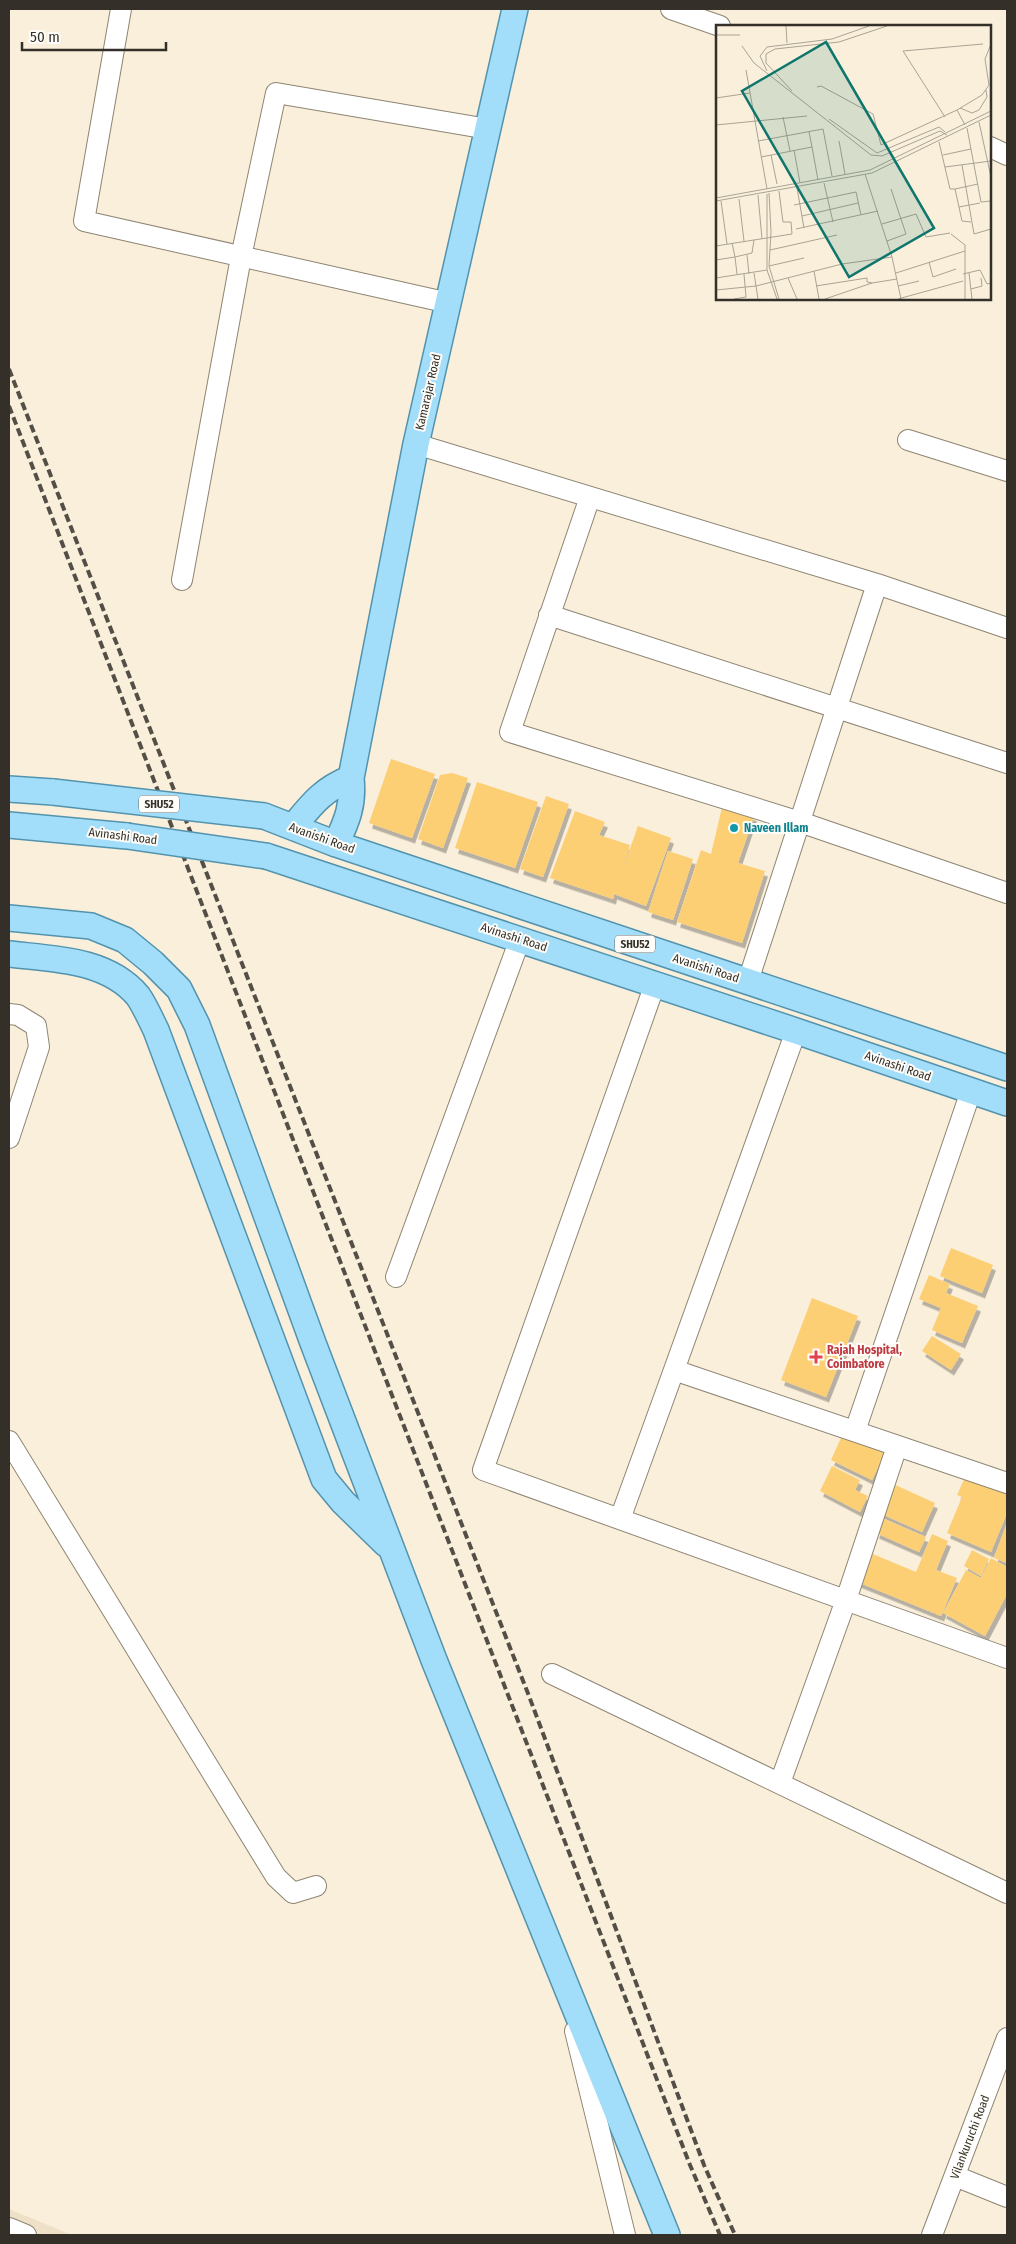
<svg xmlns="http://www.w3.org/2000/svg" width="1016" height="2244" font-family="'Fira Sans Condensed',sans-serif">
	<defs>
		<filter id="shadow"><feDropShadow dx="3" dy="5.5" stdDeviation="0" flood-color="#0004"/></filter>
	</defs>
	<rect width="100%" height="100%" fill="#f9efdb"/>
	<path fill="#efe1c8" d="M9,2209L72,2235H9Z"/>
	<path fill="#fdcf74" filter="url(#shadow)" d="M391,759L435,774L412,838L369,823Z
		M452,773L468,778L443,848L418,839L440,775Z
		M477,782L538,802L515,868L455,848Z
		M546,796L569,804L543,877L520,869Z
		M723,803L754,816L738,863L765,871L742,943L677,922L701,850L711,854Z
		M575,811L605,822L599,835L630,845L622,871L638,826L671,838L646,906L614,894L613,899L550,878Z
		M668,851L693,859L673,920L648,912Z
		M951,1248L993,1265L982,1293L940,1276Z
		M929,1275L950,1284L946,1293L978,1306L962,1343L932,1330L941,1308L919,1299Z
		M812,1298L858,1316L826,1397L781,1380Z
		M932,1336L961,1354L951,1370L922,1351Z
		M845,1429L887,1449L872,1480L831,1460Z
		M832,1466L860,1480L855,1490L868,1496L860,1512L820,1491Z
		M966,1475L1007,1489V1513L991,1552L947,1533L962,1497L957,1495Z
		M891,1483L935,1503L922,1532L877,1512Z
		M882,1518L926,1537L919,1552L876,1533Z
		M1007,1523V1563L994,1558Z
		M932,1534L948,1541L936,1570L957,1578L941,1616L855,1581L868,1552L916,1572Z
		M972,1550L989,1559L981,1576L964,1566Z
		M991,1558L1007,1567V1594L985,1636L943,1613L966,1570L981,1578Z"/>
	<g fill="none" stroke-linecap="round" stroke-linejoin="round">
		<g stroke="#8e8573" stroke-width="22">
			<path id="minor" d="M121,9L84,221L449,303
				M671,9L720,26
				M990,147L1007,155
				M908,440L1007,471
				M416,444L877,584L1007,628
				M590,497L510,732L800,822L1007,893
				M182,580L241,257L276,93L488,129
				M549,615L1007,763
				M748,981L877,584
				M655,984L483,1470L1007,1658
				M9,1014L18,1015L36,1026L39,1047L9,1138
				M796,1031L674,1370L1007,1483
				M396,1277L520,939
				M855,1431L971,1091
				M9,1441L276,1877L293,1893L316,1886
				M620,1519L674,1370
				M552,1674L1007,1893
				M780,1783L846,1600L897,1446
				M575,2031L625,2235
				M955,2176L1007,2197
				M9,2228L26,2235
				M932,2235L1007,2038"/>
		</g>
		<g stroke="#5393ae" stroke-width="28">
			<path id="major" d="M9,789L53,792
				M264,816L336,844L1007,1068
				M9,825L127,836
				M293,827C312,804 322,790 351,778
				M336,844C347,821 354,804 351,778L416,444L515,9
				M266,856L796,1031L1007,1103
				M9,918L91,926L125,940L153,963L179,989L197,1025L313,1343L434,1660L667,2235
				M9,954C53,959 107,959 138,996C145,1006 151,1020 156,1030L324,1479L343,1502L386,1544"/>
		</g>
		<use href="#minor" stroke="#fff" stroke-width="20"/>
		<use href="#major" stroke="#a2def9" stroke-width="25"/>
		<path stroke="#544f46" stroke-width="4" stroke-dasharray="8 4" stroke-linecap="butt" d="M9,369L529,1696L704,2165L735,2235
			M9,406L690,2165L720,2235"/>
		<g stroke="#5393ae" stroke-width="28" stroke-linecap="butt">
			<path id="major-bridge" d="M53,792L264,816
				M127,836L266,856"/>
		</g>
		<use href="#major-bridge" stroke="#a2def9" stroke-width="25"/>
	</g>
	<circle fill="#0f9aa8" stroke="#fffdf9" stroke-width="2" cx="734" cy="828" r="5"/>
	<path fill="#e0444e" stroke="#fffdf9" stroke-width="2" d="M813.5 1349.5h5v5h5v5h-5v5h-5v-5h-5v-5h5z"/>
	<g text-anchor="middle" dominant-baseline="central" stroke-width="4" stroke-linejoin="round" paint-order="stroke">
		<g fill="#fffdf9" stroke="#716e67" stroke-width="1">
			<rect x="139" y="795.5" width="40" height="17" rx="4"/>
			<rect x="615" y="935.5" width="40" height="17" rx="4"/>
		</g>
		<g font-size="11" font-weight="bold" fill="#343029">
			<text x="159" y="804">SHU52</text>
			<text x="635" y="944">SHU52</text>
		</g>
		<g font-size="12" fill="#343029" stroke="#fffdf9">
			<text transform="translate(428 392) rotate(-77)">Kamarajar Road</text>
			<text transform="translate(123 836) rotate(7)">Avinashi Road</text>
			<text transform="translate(322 838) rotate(20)">Avanishi Road</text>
			<text transform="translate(514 937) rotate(18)">Avinashi Road</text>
			<text transform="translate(706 968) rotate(18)">Avanishi Road</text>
			<text transform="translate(898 1066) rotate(19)">Avinashi Road</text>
			<text transform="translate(970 2137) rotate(-69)">Vilankuruchi Road</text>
		</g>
		<g font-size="12" font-weight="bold" fill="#0d838f" stroke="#fffdf9" text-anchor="start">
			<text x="744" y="828">Naveen Illam</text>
		</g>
		<g font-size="12" font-weight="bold" fill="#be3a42" stroke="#fffdf9" text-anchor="start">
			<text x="827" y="1350">Rajah Hospital,<tspan x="827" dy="14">Coimbatore</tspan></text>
		</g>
	</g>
	<g transform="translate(716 25)">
		<rect width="275" height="275" fill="#f9efdb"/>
		<path fill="none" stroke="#aaa394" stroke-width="1" d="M70,1L71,18M0,10H24M26,21L38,38L155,130L166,131L224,106L231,110M30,45L51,164M51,46L44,31L51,22L116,14L153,1M101,62L105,61L157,89L165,120L241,85M76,66L50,38V29L59,24L123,17L171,1M0,73L34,68M244,83L256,88L263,85L271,72L270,65M67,92L74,126M229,92L187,26L267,19M113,94L161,128L223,102L229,107M263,97L275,152M0,100L91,91M249,100L241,85L266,70L273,60L269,34L275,19M251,103L265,177L275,176M93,107L96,122M42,116L107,104L116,151M123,116L129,149M223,117L234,164H239M78,125L84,158M55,130L61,159M227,130L255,124M45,132L96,122L102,155M246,140L258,209L275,204M229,142L275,136M149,149L176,232L185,274M108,158L117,197M262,159L239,164L243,182L264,178M81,163L88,203M53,168L55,207L53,241L63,274M51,169V245L61,274M42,170L46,214M0,173L154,145L275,86M23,174L28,216M0,176L156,148L275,90M5,176L11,219M78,180L140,167L145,190M243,182L246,196L255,197M86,191L142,178M166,199L200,189L210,212L234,208M80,204L162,186M235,209L249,220V226M171,216L190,209L175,164M16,218L19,232L36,228L38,215M0,221L76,209L75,197H67L63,166M54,225L121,210M31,230L33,249M0,235L19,232L21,249M213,237L217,252L240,244M53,241L88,233M98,246L103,274M38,248L42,274M180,248L249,226V274M253,248L256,274M247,249L264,245L271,259L275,258M0,253L51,245M72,253L81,274M100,261L151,253V257L156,258M182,261L203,256M255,264L266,261L265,253M0,265L40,261L126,239L176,232M18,274L30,272L28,249M109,274L156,258L181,254M182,274L247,256"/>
		<path fill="#0f766e" fill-opacity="0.15" stroke="#0f766e" stroke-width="2.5" d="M110,17L218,203L133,252L26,66Z"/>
		<rect width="275" height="275" fill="none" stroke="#343029" stroke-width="2.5"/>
	</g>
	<rect width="1016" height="2244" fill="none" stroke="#343029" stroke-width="20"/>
	<path d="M22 42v8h144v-8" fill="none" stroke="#343029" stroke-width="2.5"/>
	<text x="30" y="42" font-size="15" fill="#343029" stroke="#fffdf9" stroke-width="4" paint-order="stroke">50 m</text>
</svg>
